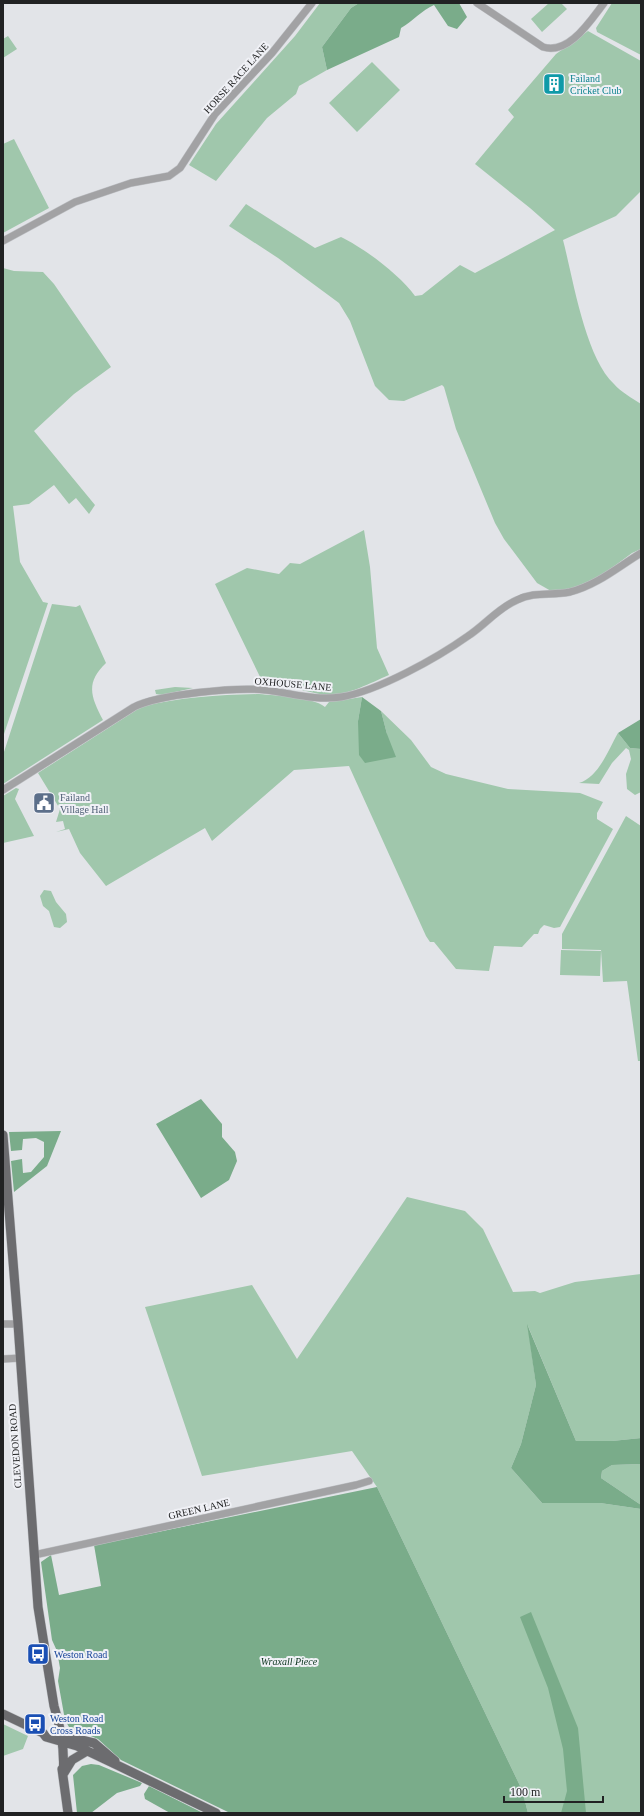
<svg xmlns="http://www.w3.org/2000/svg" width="644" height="1816" font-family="'Times New Roman',serif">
	<rect width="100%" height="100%" fill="#e2e4e8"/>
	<path fill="#a0c7ac" d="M320,3H359L351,8L322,47L327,70L299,86L296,94L267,118L216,181L189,165L216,124L295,36Z
		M549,3H561L567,9L542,32L531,19Z
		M612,3H641V55L597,32L596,28Z
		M588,31L641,61V191L616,216L563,240C573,278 585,357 614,384C621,392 632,398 641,404V549L632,553L601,576L569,590L551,591L537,583L504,539L495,523L456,429L444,387L442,385L404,401L389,400L375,386L350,321L339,303L278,258L229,226L246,204L315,248L341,237C364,248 400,275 415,296L422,295L460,265L475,273L555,230L530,208L475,164L514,117L508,110L556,54Z
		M8,36L17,49L3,58V39Z
		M372,62L400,90L357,132L329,103Z
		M14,139L49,208L3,233V144Z
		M3,268L14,271L43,272L54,284L111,367L74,394L34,431L95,505L89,514L76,498L69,504L54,485L29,504L13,506L20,562L43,602L48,603L3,737Z
		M364,530L370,567L377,648L389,675C370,683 347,696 327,695C305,693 285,682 263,683L215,584L247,568L279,574L290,563L300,564Z
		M52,604L76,607L80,605L106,663C85,683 91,697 103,720L3,784V755Z
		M175,687L193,688L162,695L156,694L155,690Z
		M259,694C276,696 311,696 325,707L329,702L362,697L358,721L387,734L381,711L411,740L431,767L446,774L508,789L580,793L603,802L597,813V819L613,829L560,927L554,928L544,925L540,929L538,934H534L522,947L494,946L489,971L456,969L434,942H430L426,936L349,766L294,770L212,841L205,828L106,886L80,853L69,829L56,832L65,829L63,821L56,822L60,809L38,773L141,707C180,697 219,695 259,694Z
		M618,733L630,748L641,749V792L635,795L627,789L626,774L631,759L629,750L626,748L612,763L599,784L579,783C599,777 608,750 618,733Z
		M16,788L19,789L15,799L34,836L3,843V796Z
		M626,816L641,826V1061H638L627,981L603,982L601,950L562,949V934Z
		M44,890L51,891L56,902L66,914L67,922L60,928L54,927L49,911L43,906L40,896Z
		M561,950L601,951L600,976L560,975Z
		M407,1197L465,1211L483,1229L513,1292L535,1291L540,1293L575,1282L641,1274V1438L612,1441H576L528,1326L536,1385L521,1444L511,1468L542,1503H600L641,1509V1813H528L522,1790L377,1487L352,1451L202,1476L145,1307L252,1285L297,1359Z
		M641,1464V1505L601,1478L602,1471L612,1465Z
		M3,1724L28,1736L23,1749L3,1756Z"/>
	<path fill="#7aac8a" d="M359,3H459L467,17L457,29L448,26L434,5C422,10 413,21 401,28L399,37L327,70L322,47L351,8Z
		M362,697L381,711L387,734L396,757L365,763L359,755L358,721Z
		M641,719V749L630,748L618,733Z
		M201,1099L222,1124V1137L235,1152L237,1161L229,1180L201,1198L156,1124Z
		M61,1131L47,1166L14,1192L11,1161L22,1159L23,1173L31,1172L44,1157V1142L36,1138L23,1139L22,1150L11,1151L9,1132Z
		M527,1324L576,1441H612L641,1438V1464L612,1465L602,1471L601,1478L641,1505V1509L600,1503H542L511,1468L521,1444L536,1385Z
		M377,1487L522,1790L528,1813H230L121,1760L98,1739L69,1727L65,1720L58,1681L60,1668L57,1651L52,1640L41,1562L51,1555L59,1595L101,1586L94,1545Z
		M531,1612L578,1728L586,1813H561L567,1791L563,1749L548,1688L520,1617Z
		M91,1764L99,1765L142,1783L140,1786L117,1793L91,1813H77L73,1775L82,1766Z
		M149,1786L203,1813H170L145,1799L144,1794Z"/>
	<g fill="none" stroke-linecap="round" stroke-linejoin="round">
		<g stroke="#bfc1c5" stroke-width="8">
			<path id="minor" d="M477,3L543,47C569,55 590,21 604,3
				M3,241L75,202L131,183L169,176L180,168L215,114L272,53L312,3
				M3,790L134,707C159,694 237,687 265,690C291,693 315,701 341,697C378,691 437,658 468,636C485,625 498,608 517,600C535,591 551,596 570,592C597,585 618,567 641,553
				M3,1324H18
				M3,1359L21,1358
				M34,1555L356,1485L369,1481"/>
		</g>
		<g stroke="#bfc1c5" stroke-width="10">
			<path id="major" d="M3,1135L18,1324L38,1607L54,1706C61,1728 65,1752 63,1775
				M3,1714L43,1733L46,1737L77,1746L119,1766L216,1813
				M56,1734L94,1743L115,1761
				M62,1769L68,1813
				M64,1773L72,1760L87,1751"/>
		</g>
		<use href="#minor" stroke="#a2a2a4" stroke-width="7"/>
		<use href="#major" stroke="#6c6c6f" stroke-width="9"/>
	</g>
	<defs>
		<g id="building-square" transform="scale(1.15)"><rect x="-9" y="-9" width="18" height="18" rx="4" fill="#0f9aa8" stroke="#f0f1f6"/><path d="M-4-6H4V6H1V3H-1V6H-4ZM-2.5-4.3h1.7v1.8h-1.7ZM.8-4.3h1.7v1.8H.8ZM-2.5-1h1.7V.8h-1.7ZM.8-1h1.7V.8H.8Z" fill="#fff"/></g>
		<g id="civic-square" transform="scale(1.15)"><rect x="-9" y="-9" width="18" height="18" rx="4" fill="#5c6f8a" stroke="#f0f1f6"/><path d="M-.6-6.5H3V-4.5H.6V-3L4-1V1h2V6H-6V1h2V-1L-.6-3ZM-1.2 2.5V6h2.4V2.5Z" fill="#fff"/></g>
		<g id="bus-square" transform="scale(1.15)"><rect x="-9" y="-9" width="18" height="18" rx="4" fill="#1a4fb4" stroke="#f0f1f6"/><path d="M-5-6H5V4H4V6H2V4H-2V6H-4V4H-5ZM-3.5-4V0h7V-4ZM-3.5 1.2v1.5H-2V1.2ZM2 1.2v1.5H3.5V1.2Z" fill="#fff"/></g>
	</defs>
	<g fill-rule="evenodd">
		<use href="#building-square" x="554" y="84"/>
		<use href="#civic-square" x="44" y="803"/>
		<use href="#bus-square" x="38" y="1654"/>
		<use href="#bus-square" x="35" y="1724"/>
	</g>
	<g text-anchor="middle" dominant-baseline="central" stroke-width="4" stroke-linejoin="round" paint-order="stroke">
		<g font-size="10" fill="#212223" stroke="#f0f1f6">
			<text transform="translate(236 78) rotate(-48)">HORSE RACE LANE</text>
			<text transform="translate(293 684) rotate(5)">OXHOUSE LANE</text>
			<text transform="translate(15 1446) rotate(-94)">CLEVEDON ROAD</text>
			<text transform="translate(199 1509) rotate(-13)">GREEN LANE</text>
		</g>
		<g font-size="10" fill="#0d838f" stroke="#f0f1f6" text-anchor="start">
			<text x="570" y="78">Failand<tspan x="570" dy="12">Cricket Club</tspan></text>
		</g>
		<g font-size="10" fill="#4e5e75" stroke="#f0f1f6" text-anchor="start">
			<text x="60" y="797">Failand<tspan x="60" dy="12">Village Hall</tspan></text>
		</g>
		<g font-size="10" fill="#164399" stroke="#f0f1f6" text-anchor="start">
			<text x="54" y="1654">Weston Road</text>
			<text x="50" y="1718">Weston Road<tspan x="50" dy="12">Cross Roads</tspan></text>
		</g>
		<g font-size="10" font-style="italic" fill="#09331c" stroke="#f0f1f6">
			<text x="289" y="1661">Wraxall Piece</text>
		</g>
	</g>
	<rect width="644" height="1816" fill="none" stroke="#212223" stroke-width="8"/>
	<path d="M504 1796v6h99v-6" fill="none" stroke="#212223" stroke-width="2"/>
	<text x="510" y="1796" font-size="12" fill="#212223" stroke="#f0f1f6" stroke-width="3" paint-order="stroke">100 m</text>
</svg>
